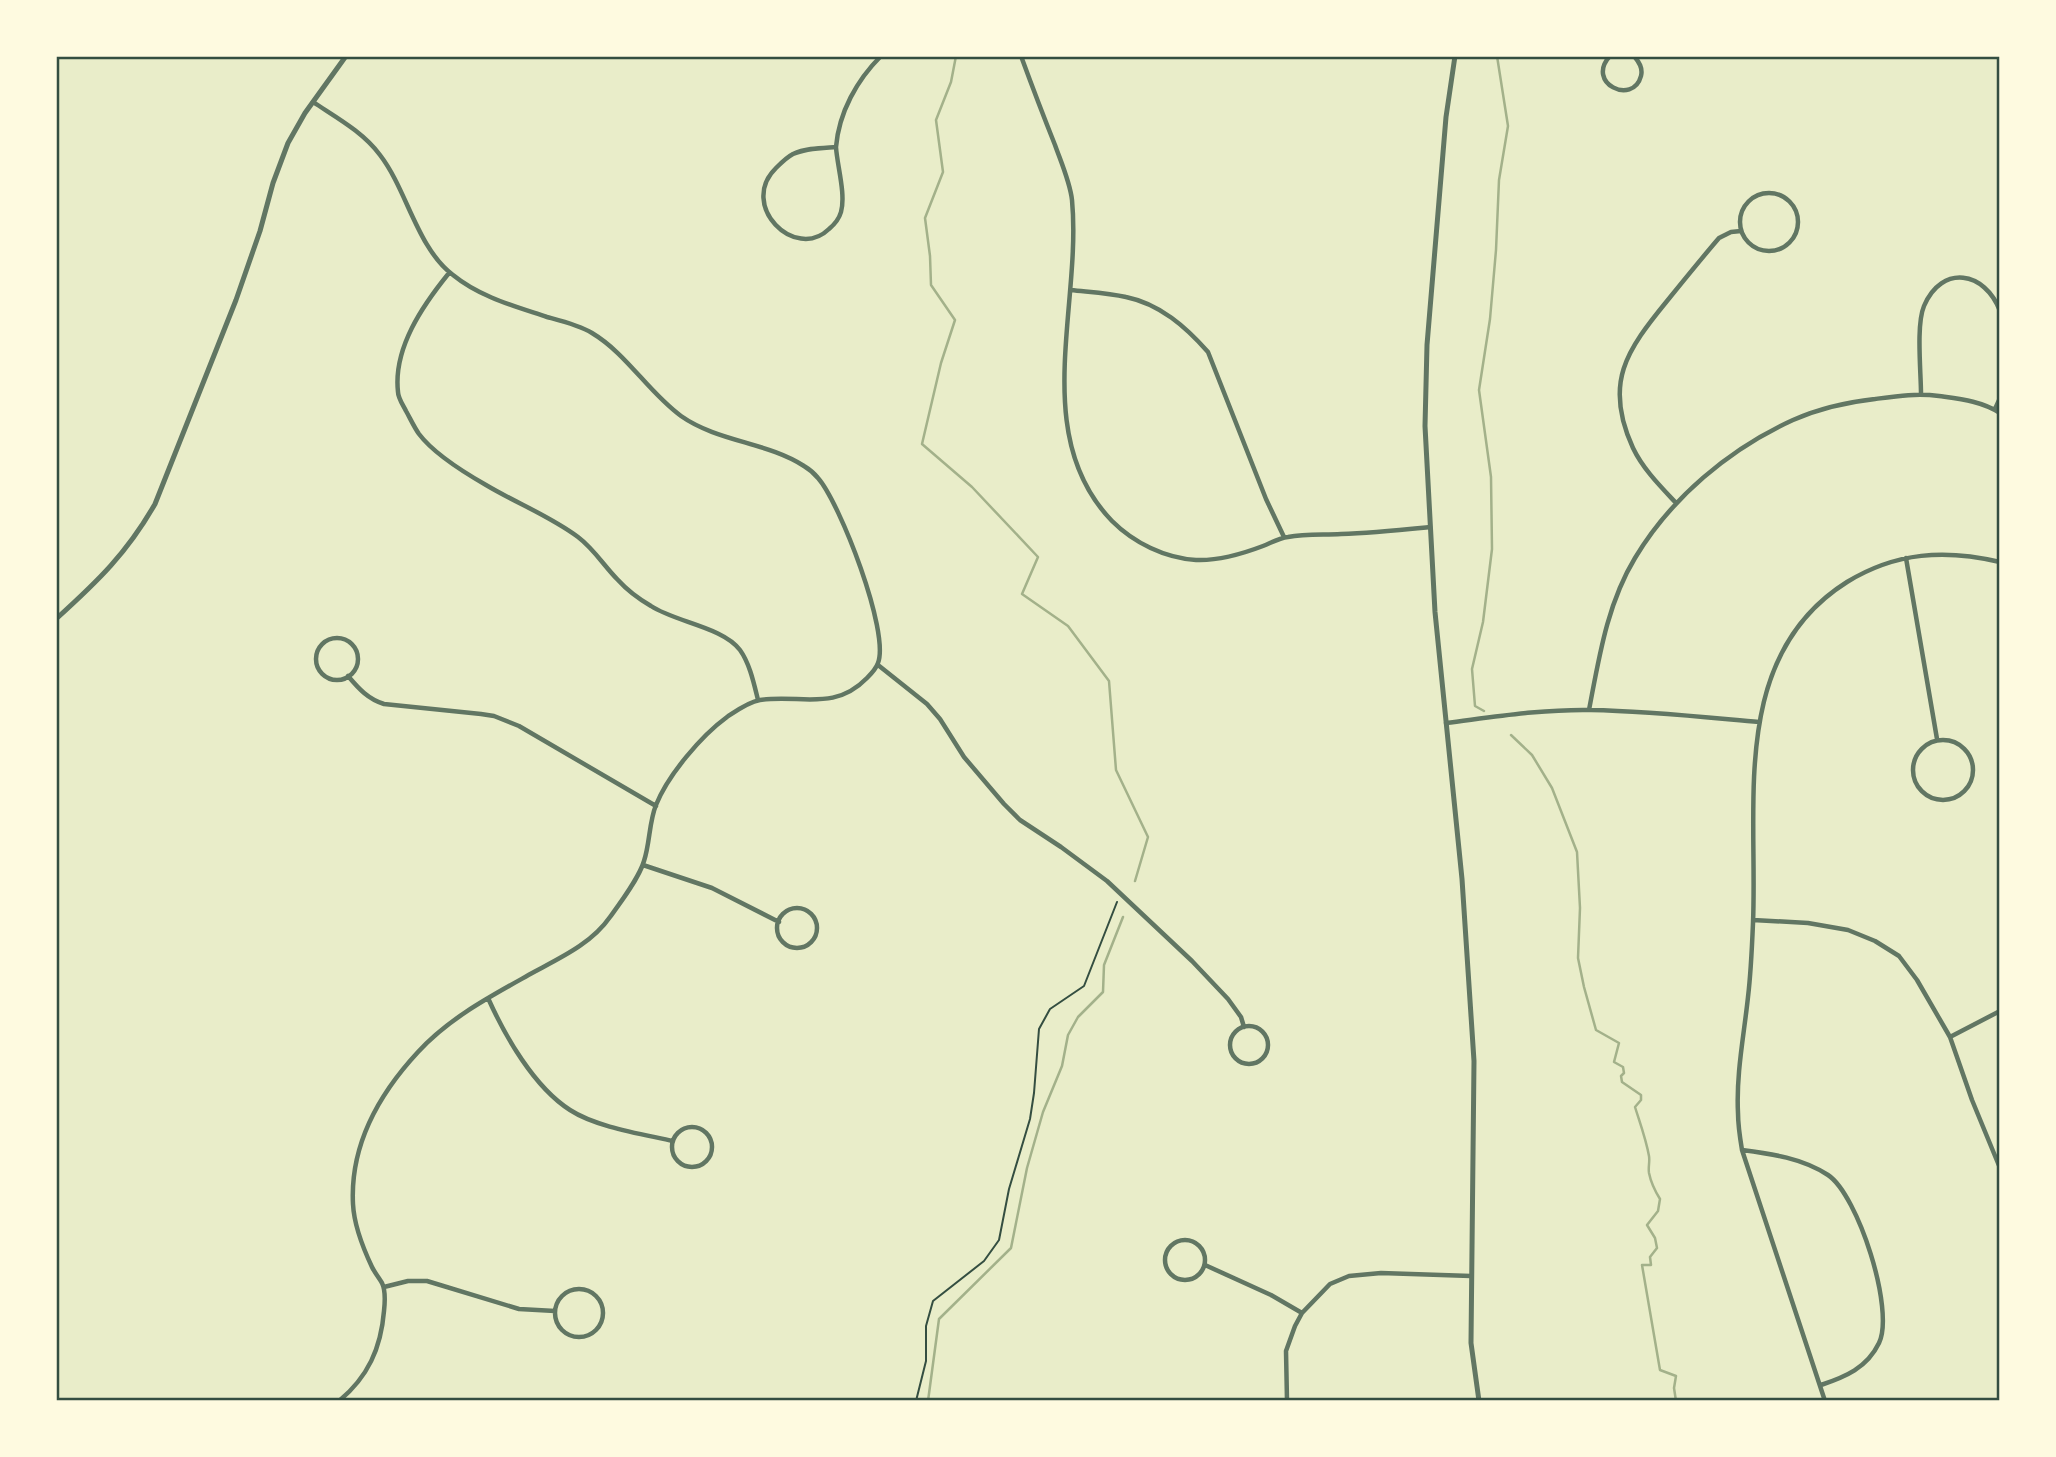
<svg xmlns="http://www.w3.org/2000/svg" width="2056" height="1457" font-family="'Noto Serif',serif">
	<rect width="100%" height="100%" fill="#e9edc9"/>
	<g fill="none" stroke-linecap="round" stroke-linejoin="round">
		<path stroke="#a3b18a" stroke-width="2.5" d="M956,56L951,82L936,120L943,172L925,218L930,256L931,285L955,320L941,363L922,444L972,487L1038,557L1022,594L1068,626L1109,681L1116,770L1148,837L1135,881
			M1484,711L1475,706L1472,669L1483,622L1492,549L1491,477L1479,390L1490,319L1496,250L1499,180L1508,126L1497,56
			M1511,735L1532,755L1552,788L1577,852L1580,908L1578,958L1584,987L1596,1030L1619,1043L1614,1062L1623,1067L1624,1073L1621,1076L1622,1082L1641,1095V1100L1635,1107C1640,1123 1646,1139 1649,1156C1650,1162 1648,1167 1649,1173C1651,1183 1655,1191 1660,1199L1658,1211L1647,1225L1655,1238L1657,1248L1650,1257L1651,1265H1642L1660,1370L1676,1376L1674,1388L1676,1401
			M928,1401L939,1319L1011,1248L1027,1168L1043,1112L1062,1066L1068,1035L1078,1017L1103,992L1104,965L1123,917"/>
		<path stroke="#344e41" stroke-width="2" d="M916,1401L926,1361V1326L933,1301L984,1261L999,1240L1009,1189L1030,1119L1034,1093L1039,1029L1050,1009L1084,986L1117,902"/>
		<path stroke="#617663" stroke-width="4.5" d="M1021,56C1032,86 1043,115 1055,145C1061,162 1070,182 1072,200C1082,306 1029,435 1112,521C1134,543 1165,558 1196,560C1219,561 1242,554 1263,546C1271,543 1279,538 1288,537C1305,534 1323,535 1341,534C1371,533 1400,530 1430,527
			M1610,56C1585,83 1633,106 1641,76C1643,68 1639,62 1634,56
			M313,102C337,118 363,132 380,155C407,190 417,248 453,275C480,297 514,306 547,317C562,321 579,325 592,333C627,354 648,392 681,416C718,442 767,442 804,466C809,469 814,473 818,478C840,503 890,632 878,663C876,669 871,674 867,678C834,712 800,694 760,700C748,702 736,711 727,717C701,736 668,775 656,805C649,822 650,843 644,861C639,878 621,902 610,917C592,943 562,957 534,972C493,995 450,1017 418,1052C379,1094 350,1146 353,1204C354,1225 363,1248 372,1267C375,1273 379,1278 382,1283C386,1291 385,1302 384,1311C381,1348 368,1377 339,1401
			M836,147C837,165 846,194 841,212C839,219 835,224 829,229C795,262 738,205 776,168C781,163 787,157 793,154C806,148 822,148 836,147Z
			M836,147C839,112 857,80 881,56
			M1740 222a29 29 0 1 1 58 0a29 29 0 1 1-58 0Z
			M449,273C423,305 393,348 398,392C398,398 403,405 406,411C410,418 414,427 419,434C434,454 465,473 486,485C516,503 550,516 578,537C594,549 604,566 618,580C627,590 639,599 651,606C675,622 723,627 740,650C750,664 754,684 758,700
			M1071,290C1089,292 1109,293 1126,297C1160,304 1186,327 1208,352L1266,499L1284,537
			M1921,394C1921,372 1916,325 1924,306C1942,264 1985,271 2000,311
			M1995,409L2000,398
			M1676,503C1660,486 1643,469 1633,448C1603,383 1627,350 1667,301C1684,280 1701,259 1719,238L1731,232L1741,231
			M1906,558L1937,739
			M316 659a21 21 0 1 1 42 0a21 21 0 1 1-42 0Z
			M878,665L927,704L940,719L964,757L1004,804L1020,820L1061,847L1107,881L1192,961L1228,999L1241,1017L1244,1027
			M348,676C359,689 368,699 384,704L481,714L494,716L519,726L656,806
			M1589,710C1599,658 1607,604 1635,558C1671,498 1729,449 1793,420C1818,409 1848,402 1875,399C1897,396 1917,393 1939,396C1960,399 1981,401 2000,413
			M1446,723C1494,717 1543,709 1591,710C1647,711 1703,717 1759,722
			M1913 770a30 30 0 1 1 60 0a30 30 0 1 1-60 0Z
			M643,865L712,888L779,922
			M777 928a20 20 0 1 1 40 0a20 20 0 1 1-40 0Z
			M1753,920L1808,923L1848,930L1875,941L1899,956L1917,980L1950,1037L1972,1100L2000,1168
			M488,998C505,1036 534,1087 570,1110C596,1127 642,1134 673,1141
			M1230 1045a19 19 0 1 1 38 0a19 19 0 1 1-38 0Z
			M1950,1037L2000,1011
			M672 1147a20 20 0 1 1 40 0a20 20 0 1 1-40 0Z
			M1742,1150C1772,1154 1802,1158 1828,1175C1858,1195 1895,1310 1879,1343C1867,1368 1845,1377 1821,1385
			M1165 1260a20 20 0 1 1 40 0a20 20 0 1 1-40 0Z
			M1205,1265L1271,1295L1302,1313
			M384,1287L408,1281H427L519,1309L555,1311
			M555 1313a24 24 0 1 1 48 0a24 24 0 1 1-48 0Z
			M1287,1401L1286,1351L1295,1326L1302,1313L1330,1284L1349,1276L1381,1273L1471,1276
			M1825,1401L1742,1150C1740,1138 1738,1126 1738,1113C1736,1074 1744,1035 1748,997C1751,972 1752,947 1753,923C1758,804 1729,656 1847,582C1896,552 1945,549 2000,562"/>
		<path stroke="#617663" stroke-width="5" d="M1455,56L1446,117L1427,345L1425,426L1435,612L1462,879L1474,1061L1471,1343L1479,1401
			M56,619C98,581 127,553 155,504L236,300L260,231L273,183L288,143L305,113L346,56"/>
	</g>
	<rect width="2056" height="1457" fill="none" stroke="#fefae0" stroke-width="116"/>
	<rect x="58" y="58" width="1940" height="1341" fill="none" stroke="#344e41" stroke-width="2.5"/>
</svg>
